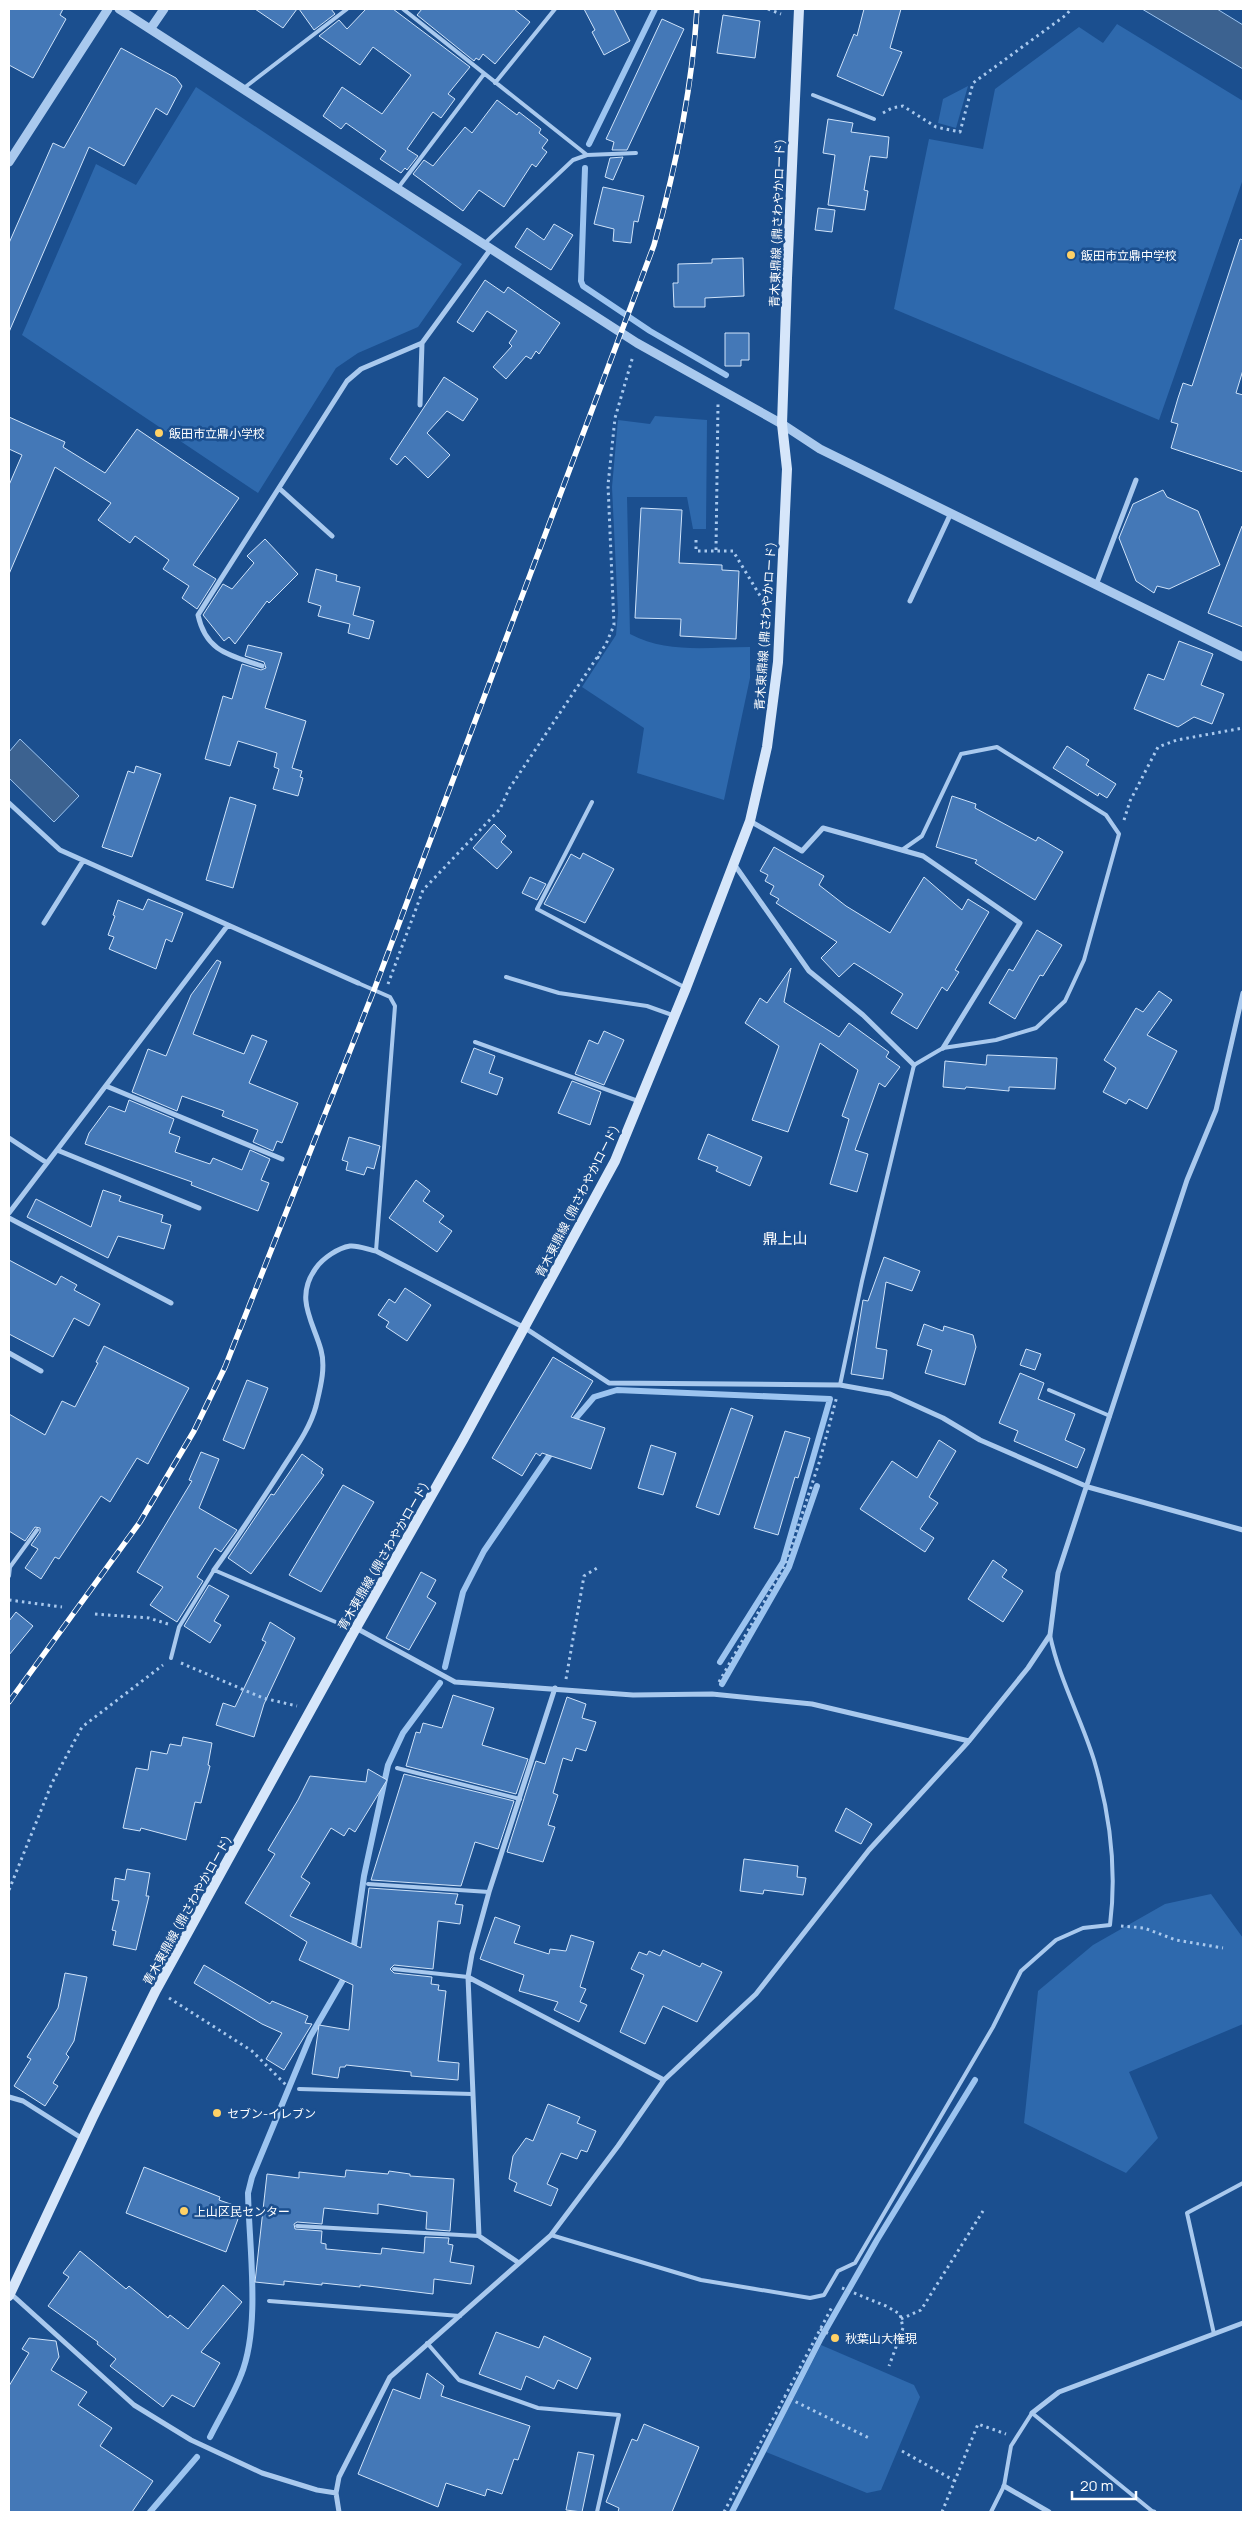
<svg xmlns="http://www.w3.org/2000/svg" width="1252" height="2521" font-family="Manrope,'Noto Sans JP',sans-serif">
	<rect width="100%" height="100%" fill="#1b4f8f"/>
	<path fill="#2e69ad" d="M1117,24L1243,101V179L1159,420L894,309L929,139L983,149L995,89L1079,27L1103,43Z
		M968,86L956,128L938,123L943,99Z
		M196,87L462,264L418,327L358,353L336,368L258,493L22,335L96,164L136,185Z
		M655,416L707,420L706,529H693L687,497H627L630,634C668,654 708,647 750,647V678L724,800L637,773L644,728L582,687L616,635L618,613L612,487L618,420L650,424Z
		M1211,1894L1243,1938V2024L1129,2072L1158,2138L1126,2173L1024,2123L1038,1991L1093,1945L1165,1904Z
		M821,2345L914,2385L920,2397L881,2490L867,2493L766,2452Z"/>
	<path fill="#3c6290" stroke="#9cc4f0" d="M1142,9H1217L1243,25V69Z
		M20,739L79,796L54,822L9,778V752Z"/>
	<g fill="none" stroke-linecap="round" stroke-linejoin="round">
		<path stroke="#9cc4f0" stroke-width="6" d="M589,144L655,9
			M585,168L581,281L583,286L650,331L726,375
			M570,1425L594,1397L617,1390L830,1399L783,1562L720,1662
			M445,1667L463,1592L484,1551L553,1450
			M722,1684L789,1567L817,1486
			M353,1952L364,1876L388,1765L403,1733L440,1683
			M210,2437C220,2417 233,2396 241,2375C261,2326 249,2246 248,2193L252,2177L310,2037L347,1973
			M150,2512L197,2457
			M732,2512L821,2338L877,2240L975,2080"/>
	</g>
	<path fill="#4478b7" stroke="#cfe3fa" d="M9,9H63L60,15L66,19L33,78L9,65Z
		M255,9H297L283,28Z
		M299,9H331L335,14L314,30Z
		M366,9H393L470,67L448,94L455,99L441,118L433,112L407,149L418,156L407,170L405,168L401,173L380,159L386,151L346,123L341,129L323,116L342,87L382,114L411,75L373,47L360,65L319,36L339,20L347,29Z
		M422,9H514L530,22L495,64L483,54L479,60L476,58L474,61L417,15Z
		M584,9H614L630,41L604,55L592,32L595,30Z
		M864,9H901L890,48L902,52L883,96L837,76L854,34L857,36Z
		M723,15L760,21L755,58L717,53Z
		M662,19L684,29L627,150H612L614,142L606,139Z
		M121,48L176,78L182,86L167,115L156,108L124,166L89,147L9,332V243L53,143L64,148Z
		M497,100L517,115L519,112L541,129L539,133L548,140L542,148L547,152L536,167L532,164L504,207L479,190L463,211L413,174L424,160L433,166L465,127L472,133Z
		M828,119L853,123L851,132L889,137L887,158L870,156L864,190L868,191L865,210L828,205L835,155L823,153Z
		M623,157L613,180L605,177L610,158Z
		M603,187L644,196L638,222L634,221L631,243L613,241L614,229L594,224Z
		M818,208L835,210L832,232L815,230Z
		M554,224L573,235L551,270L515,247L527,228L544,240Z
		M1240,239L1243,240V370L1236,393L1243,395V472L1171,448L1178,424L1171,422L1178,398L1183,383L1192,386Z
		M743,258L744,296L705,298V307H674L673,283H678V264L712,263V259Z
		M485,280L504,293L508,287L560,323L539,354L536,351L531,359L526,356L506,379L493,367L512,346L509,343L517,331L487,311L473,332L457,322Z
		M725,333H749V360H741V366H725Z
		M444,377L478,399L463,421L447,411L427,433L450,455L428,478L405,456L397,465L390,459Z
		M9,417L65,442L63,447L105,473L137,429L239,498L193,565L216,579L197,609L182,598L189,586L163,569L169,560L135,536L130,543L98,520L111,503L55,467L9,574V485L22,455L9,449Z
		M1163,490L1167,497L1198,511L1220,565L1169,589L1157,586L1154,593L1136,581L1119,538L1133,504Z
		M641,508L682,510L679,563L722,565V570L739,571L736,639L680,636L681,619L635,618Z
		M1242,526H1243V627L1208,613Z
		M265,539L298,574L269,603L267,601L235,644L229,637L224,641L203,615L223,584L232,589L254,563L247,556Z
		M316,569L337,575L336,581L360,587L353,615L374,621L369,639L348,633L350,624L318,616L321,606L308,602Z
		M1179,641L1213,654L1201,685L1224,694L1212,724L1194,717L1178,727L1134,709L1148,674L1164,680Z
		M248,645L282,653L265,708L306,721L292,768L302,771L300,777L303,778L298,796L273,789L279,769L274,767L277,753L238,741L230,766L205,759L223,696L232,699L242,664L261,670L266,668L264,662L245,656Z
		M1067,746L1089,760L1086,765L1116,784L1107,798L1099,793L1098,796L1053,768Z
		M136,766L161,774L132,857L102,847L128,771L134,773Z
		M952,796L976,804L975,808L1036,841L1038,837L1063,852L1035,900L975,863L977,860L936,847Z
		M230,797L256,805L233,888L206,880Z
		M494,824L506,836L501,842L512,852L497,869L473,848Z
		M774,847L824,876L819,885L846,906L890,933L924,877L962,910L968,899L989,912L955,970L959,972L947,991L942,987L917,1029L891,1013L903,994L854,963L839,977L821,958L837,942L776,903L779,899L770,894L774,886L765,881L768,875L760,871Z
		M583,853L614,869L585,923L544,904L571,854L580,859Z
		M530,877L546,884L537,900L522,893Z
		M148,899L183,913L172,942L166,939L156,969L109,949L114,937L108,935L115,916L113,915L118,900L143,910Z
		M1037,930L1062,945L1043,976L1040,975L1015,1019L989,1003L1009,969L1013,971Z
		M217,960L221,962L193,1034L244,1054L252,1035L267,1041L249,1083L298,1103L282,1143L277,1141L273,1151L253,1142L258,1130L222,1116L224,1111L182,1096L177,1111L132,1092L148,1049L166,1056L191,995Z
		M791,968L784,1002L839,1037L849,1023L889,1052L886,1057L900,1067L885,1087L879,1083L855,1150L868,1154L857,1192L830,1184L849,1119L842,1116L858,1070L820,1043L788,1132L752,1120L779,1046L745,1023L760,998L767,1003Z
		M1159,991L1172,1000L1147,1035L1177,1051L1147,1109L1129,1099L1126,1104L1103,1092L1116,1068L1104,1060L1136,1008L1143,1012Z
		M604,1031L624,1040L604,1085L575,1074L589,1040L598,1044Z
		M474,1048L495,1056L489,1073L503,1078L497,1095L461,1082Z
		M987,1055L1057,1058L1055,1089L1009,1087V1091L966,1087L965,1089L943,1087L945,1061L986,1065Z
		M572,1081L601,1092L590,1125L558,1113Z
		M129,1100L174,1119L169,1133L180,1137L175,1152L210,1164L213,1158L242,1170L250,1150L270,1159L261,1180L269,1183L258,1211L191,1185L192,1182L85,1144L89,1133L109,1106L125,1112Z
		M708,1134L762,1157L750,1186L716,1171L718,1167L698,1159Z
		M349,1137L380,1146L374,1169L367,1167L364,1175L346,1170L348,1162L342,1160Z
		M416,1180L430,1191L423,1201L444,1216L439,1222L452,1231L437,1252L389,1218Z
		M103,1190L121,1196L119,1201L163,1215L161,1222L171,1225L164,1249L118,1236L108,1258L27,1217L36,1199L91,1227Z
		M884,1257L920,1271L912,1291L886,1282L876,1348L887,1350L883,1379L851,1374L863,1300L868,1301Z
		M9,1260L56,1285L61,1276L77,1285L74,1290L100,1304L89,1326L74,1318L53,1357L9,1334Z
		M405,1288L431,1305L407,1341L386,1327L389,1322L378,1315L389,1299L395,1303Z
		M924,1324L943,1331L944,1326L973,1335L976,1347L965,1385L925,1373L932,1350L917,1345Z
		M104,1346L189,1388L148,1464L137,1458L110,1502L101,1496L59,1559L55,1557L41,1579L25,1568L38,1549L31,1545L40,1532V1528L35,1527L25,1541L9,1531V1414L45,1435L62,1401L75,1407L98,1363L96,1362Z
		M1026,1349L1041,1354L1035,1370L1020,1365Z
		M553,1357L593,1381L571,1417L605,1428L591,1469L542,1453L540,1456L536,1453L522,1476L492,1458Z
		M1020,1373L1044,1383L1038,1399L1075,1414L1065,1440L1085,1449L1077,1468L1014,1441L1018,1431L999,1423Z
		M247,1380L268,1388L244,1449L223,1440Z
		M731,1408L753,1416L719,1515L696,1507Z
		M785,1431L810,1438L798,1478L795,1477L778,1535L754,1528Z
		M939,1440L956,1451L929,1497L938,1503L920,1529L934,1538L925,1552L860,1509L892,1461L917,1478Z
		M651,1445L676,1453L663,1495L638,1488Z
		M201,1452L219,1459L199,1508L237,1530L221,1552L215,1548L197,1577L203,1581L177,1622L150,1605L163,1587L137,1572L192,1481L189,1480Z
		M302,1454L323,1469L321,1473L324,1475L251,1574L228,1558L271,1494L274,1495Z
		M343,1485L374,1502L321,1592L289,1575Z
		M993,1560L1007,1570L1002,1577L1023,1591L1003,1622L968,1599Z
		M421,1572L436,1580L427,1597L436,1603L409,1650L386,1638Z
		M209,1585L229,1596L214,1621L221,1625L210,1643L184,1626Z
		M16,1612L33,1626L9,1655V1621Z
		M270,1622L295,1638L264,1704L254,1737L216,1725L223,1703L235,1707L266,1642L262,1640Z
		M453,1695L494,1708L482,1745L528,1759L516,1794L406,1766L416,1732L420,1733L423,1723L442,1728Z
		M567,1697L586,1704L582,1718L596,1722L586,1751L576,1748L572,1761L563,1758L553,1793L558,1795L548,1825L555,1827L543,1862L507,1852L536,1761L545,1764Z
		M183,1737L212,1743L208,1765L210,1766L201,1803L195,1802L186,1840L141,1828L140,1831L123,1828L136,1768L148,1770L151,1751L167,1754L170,1744L181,1746Z
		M368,1769L387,1780L355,1832L349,1828L344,1836L331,1828L301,1877L310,1883L290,1916L361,1948L369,1888L458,1894L455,1904L463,1905L460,1924L438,1921L433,1969L394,1965L390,1969L394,1973L432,1977L431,1984L439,1985L438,1990L446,1991L438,2061L459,2063L458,2080L411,2076V2072L346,2065L345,2067H340L338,2078L312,2074L319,2025L349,2030L353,1985L299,1960L307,1942L245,1903L275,1854L268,1850L298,1800L310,1776L366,1782Z
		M404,1774L514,1801L498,1849L475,1842L461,1886L371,1880Z
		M846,1808L872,1824L861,1844L835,1831Z
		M744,1859L798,1866L797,1877L806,1878L803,1895L764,1890L763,1894L740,1891Z
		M127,1869L150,1873L146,1896H149L136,1950L113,1945L116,1931L112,1930L119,1901L112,1900L115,1878L125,1880Z
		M495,1917L520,1926L514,1943L549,1954L550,1949L566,1951L571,1935L594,1942L580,1987L586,1989L580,2002L587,2005L579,2022L554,2010L558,2002L519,1991L524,1975L480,1959Z
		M663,1950L700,1967L702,1963L722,1972L697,2022L663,2006L645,2044L620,2032L644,1975L631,1969L639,1952L647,1955L649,1951L660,1956Z
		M204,1965L270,2004L272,2001L308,2016L305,2023L312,2024L284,2070L266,2059L282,2033L262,2024L194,1983Z
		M65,1973L87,1977L74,2041L66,2054L69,2057L53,2083L58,2086L45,2106L14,2086L31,2059L27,2057L58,2008Z
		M548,2104L580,2117L577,2123L596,2131L587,2152L581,2150L577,2159L561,2153L547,2184L558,2189L551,2206L514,2191L517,2183L509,2179L513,2156L526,2138L533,2141Z
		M144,2167L220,2197L219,2200L242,2208L226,2252L126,2213Z
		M346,2170L388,2174L389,2171L410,2174V2176L454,2179L450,2231L426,2229L427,2212L378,2204V2214L324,2208L322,2224L297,2222L294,2224L295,2229L322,2231L321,2243L326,2244V2249L381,2254L382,2248L424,2253L425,2237L449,2238L448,2244L453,2245L450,2262L474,2266L471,2284L434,2279L433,2294L360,2285V2287L322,2283V2285L284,2281V2285L255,2282L267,2174L299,2178V2172L345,2177Z
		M80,2251L126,2289L129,2286L168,2318L170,2315L188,2329L223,2285L242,2302L201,2352L220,2363L194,2407L172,2395L163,2407L110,2366L116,2359L97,2344L98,2342L48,2306L69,2277L63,2273Z
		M496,2332L539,2348L544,2336L591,2358L577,2389L558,2380L554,2389L526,2376L521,2390L479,2374Z
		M29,2338L56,2341L59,2357L51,2370L87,2392L78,2405L112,2428L100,2446L153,2481L132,2512H9V2386L29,2353L22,2349Z
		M427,2373L444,2386L441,2396L530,2426L518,2460L514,2459L502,2494L487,2489L485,2496L446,2483L438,2507L358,2474L393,2389L420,2399Z
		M644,2424L699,2447L672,2512H618L619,2508L606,2502L632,2439L637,2441Z
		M578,2452L594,2455L582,2512L566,2510Z"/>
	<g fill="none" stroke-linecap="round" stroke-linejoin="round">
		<path stroke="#a9c9ee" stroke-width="3" stroke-dasharray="2.5 4" stroke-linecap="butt" d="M768,9L781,14
			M883,113L892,108L903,106L936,127L960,132L973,83L1066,15L1071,9
			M696,540V551H733L762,599
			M716,550L718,404
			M597,657L602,659
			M1124,820L1130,801L1158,747L1177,740L1243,728
			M388,984L423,890L500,809L509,789L606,644L614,625L608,485L615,418L633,356
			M9,1600L62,1607
			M95,1614L149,1618L168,1624
			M181,1663L263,1698L297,1706
			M566,1679L584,1576L597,1568
			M719,1682L786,1563L820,1460L837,1396
			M9,1890L52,1783L82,1727L163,1665
			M1121,1926L1144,1928L1176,1940L1223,1948
			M169,1998L252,2051L288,2087
			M842,2288L886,2306L900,2314L903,2328L889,2366
			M901,2319L921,2310L983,2211
			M820,2329L831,2335
			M784,2396L869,2438
			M902,2451L955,2481
			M724,2512L833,2305
			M942,2512L978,2424L1006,2434"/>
		<path stroke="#a9c9ee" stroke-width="4" d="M403,9L587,155
			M495,83L555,9
			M244,88L347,9
			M813,95L874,119
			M398,188L484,74
			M484,244L573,160L587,155L636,153
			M592,802L537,909L684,987
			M506,977L559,993L647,1006L675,1016
			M358,983L390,997L395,1006L376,1251
			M475,1042L638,1101
			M840,1385L862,1281L914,1065L943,1048L996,1040L1036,1028L1065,1001L1084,960L1119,834L1106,815L997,747L961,754L922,836L902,850
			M1049,1390L1110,1416
			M9,1576L10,1567L37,1530
			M171,1658L179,1627L214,1570L345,1626
			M397,1768L520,1799
			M368,1884L489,1892
			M394,1969L468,1977
			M299,2089L472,2094
			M297,2226L479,2236
			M551,2235L701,2280L810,2298L824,2295L838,2271L855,2263L993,2027L1021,1971L1056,1940L1083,1928L1110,1925C1117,1870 1110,1814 1094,1760C1081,1718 1059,1679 1050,1635
			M269,2301L460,2316
			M1214,2334L1187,2213L1243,2183
			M427,2343L459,2380L538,2408L619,2415L597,2512
			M991,2512L1004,2486L1011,2446L1032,2413L1152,2511"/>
		<path stroke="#a9c9ee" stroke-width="5" d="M420,405L422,343
			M280,489L332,536
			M1096,585L1136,480
			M910,601L951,513
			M262,666C230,655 206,652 198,615L347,381L361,369L422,343L490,250
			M9,803L60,850L358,983
			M750,821L802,851L823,828L923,856L1020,923L943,1048
			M734,864L809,971L863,1015L914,1065
			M44,923L83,861
			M106,1086L282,1159
			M9,1138L47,1163
			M57,1150L199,1208
			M9,1213L228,925
			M9,1218L171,1303
			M9,1353L41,1371
			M214,1570C238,1537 260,1503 282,1469C294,1450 310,1429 316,1406C320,1389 326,1368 321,1350C313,1321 294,1298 316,1268C323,1258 338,1248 350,1246C358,1245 369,1250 376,1251L525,1328L609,1383L840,1385L890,1394L943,1418L980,1440L1088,1487L1243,1530
			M356,1628L455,1682L633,1695L712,1694L812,1704L969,1741
			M468,1977L664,2080
			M9,2097L23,2101L83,2139
			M519,2263L479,2236L468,1977L472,1954L489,1892L555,1688
			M10,2293L134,2405L191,2440L262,2473L317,2490L336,2493
			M1032,2413L1059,2392L1243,2323
			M1004,2486L1049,2512
			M339,2512L336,2493L339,2477L390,2377L551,2235L618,2146L664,2080L756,1994L869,1850L969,1741L1028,1668L1050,1635L1058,1573L1187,1180L1216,1110L1243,993
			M1151,2512H1154"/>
		<path stroke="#a9c9ee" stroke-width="9" d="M119,9L637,343L782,424L820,449L1243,657
			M151,28L164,9
			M9,162L108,9"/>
		<path stroke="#d6e6fa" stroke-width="10" d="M9,2296L93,2117L156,1990L356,1628L463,1440L615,1161L686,988L750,821L767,747L778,662L787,469L782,424L787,278L799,9"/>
		<g stroke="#fff" stroke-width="5.5">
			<path id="rail" d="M9,1702L140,1522L194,1431L225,1367L374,990L654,245C676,167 692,90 697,9"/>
		</g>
		<use href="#rail" stroke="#1b4f8f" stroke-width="4" stroke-dasharray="11" stroke-linecap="butt"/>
	</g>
	<g fill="#ffd166" stroke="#1b4f8f" stroke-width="2">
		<circle cx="1071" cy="255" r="5"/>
		<circle cx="159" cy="433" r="5"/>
		<circle cx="217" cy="2113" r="5"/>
		<circle cx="184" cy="2211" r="5"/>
		<circle cx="835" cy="2338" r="5"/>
	</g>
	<g text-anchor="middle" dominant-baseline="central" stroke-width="5" stroke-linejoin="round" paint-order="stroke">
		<g font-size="12" fill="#fff" stroke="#1b4f8f">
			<text transform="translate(777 223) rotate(-88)">青木東鼎線 (鼎さわやかロード)</text>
			<text transform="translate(765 626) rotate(-86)">青木東鼎線 (鼎さわやかロード)</text>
			<text transform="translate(577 1201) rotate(-63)">青木東鼎線 (鼎さわやかロード)</text>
			<text transform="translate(383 1556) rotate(-60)">青木東鼎線 (鼎さわやかロード)</text>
			<text transform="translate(187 1910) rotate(-61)">青木東鼎線 (鼎さわやかロード)</text>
		</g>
		<g font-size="12" fill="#fff" stroke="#1b4f8f" text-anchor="start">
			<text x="1081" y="255">飯田市立鼎中学校</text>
			<text x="169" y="433">飯田市立鼎小学校</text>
			<text x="227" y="2113">セブン-イレブン</text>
			<text x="194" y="2211">上山区民センター</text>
			<text x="845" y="2338">秋葉山大権現</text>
		</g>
		<g font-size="15" fill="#fff" stroke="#1b4f8f">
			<text x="785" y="1238">鼎上山</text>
		</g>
	</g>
	<rect width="1252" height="2521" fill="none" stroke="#ffffff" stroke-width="20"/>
	<path d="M1072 2491v8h64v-8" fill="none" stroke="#ffffff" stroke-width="2.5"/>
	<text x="1080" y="2491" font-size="15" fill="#ffffff" stroke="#1b4f8f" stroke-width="4" paint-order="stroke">20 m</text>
</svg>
